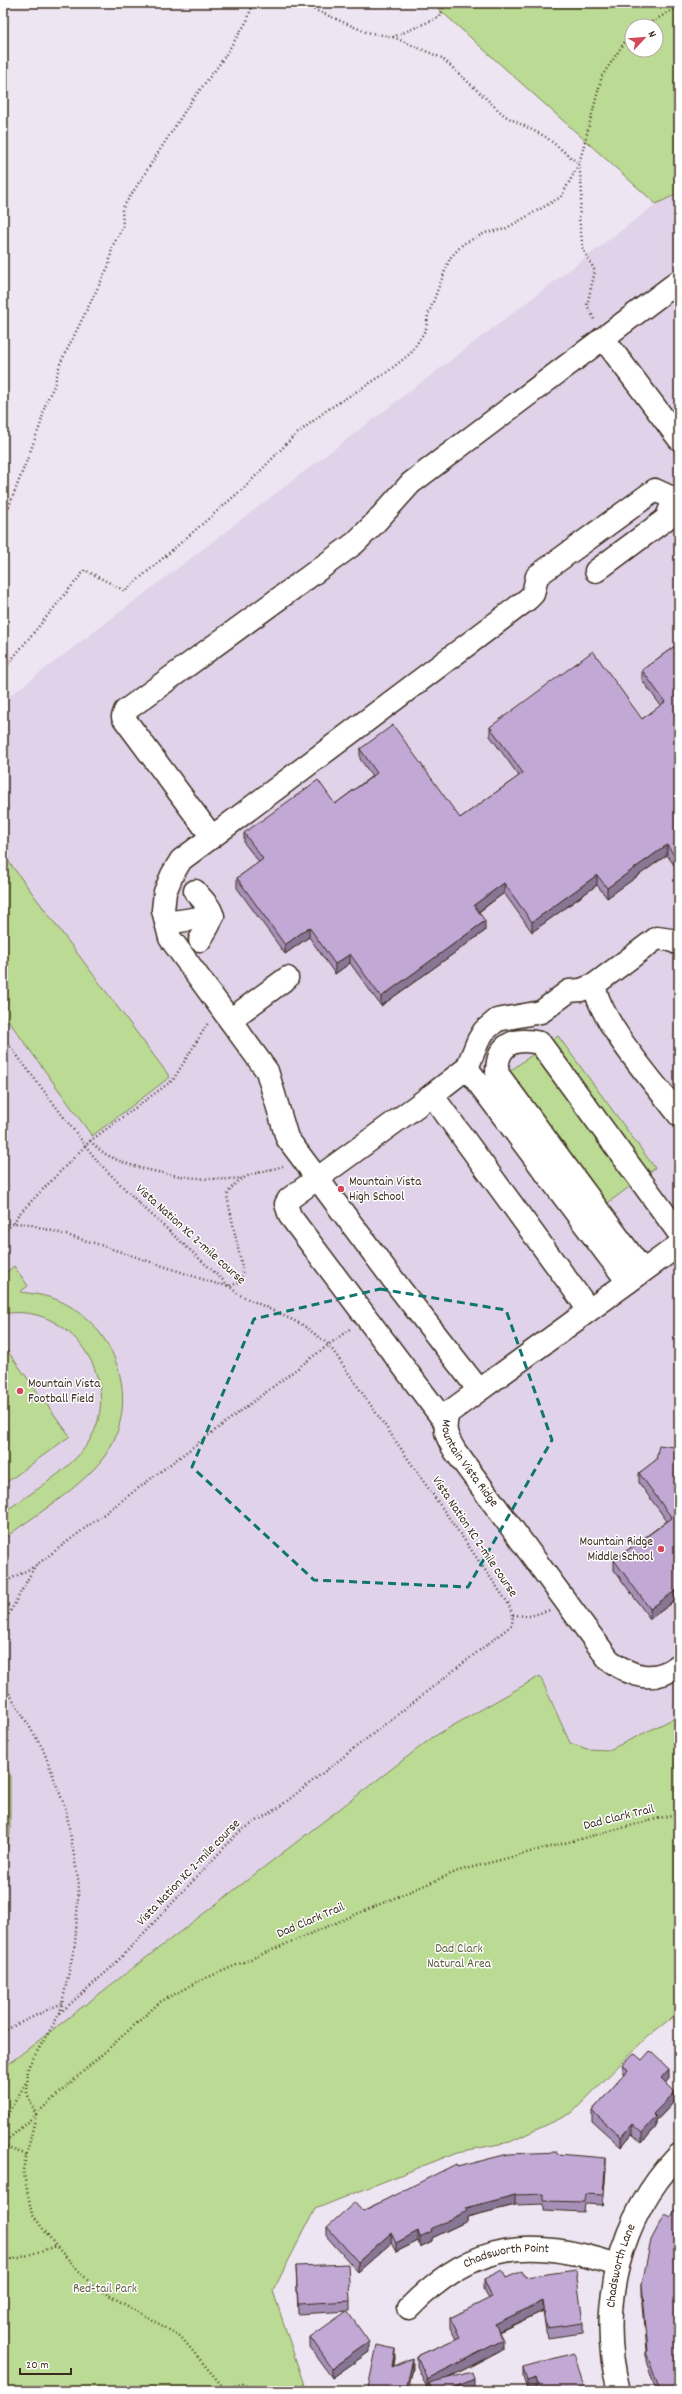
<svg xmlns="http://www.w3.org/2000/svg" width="682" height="2394" font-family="Dekko,sans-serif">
	<rect width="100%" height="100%" fill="#ede5f2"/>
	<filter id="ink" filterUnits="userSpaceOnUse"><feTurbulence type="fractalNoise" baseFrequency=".025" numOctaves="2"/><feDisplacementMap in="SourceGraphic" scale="8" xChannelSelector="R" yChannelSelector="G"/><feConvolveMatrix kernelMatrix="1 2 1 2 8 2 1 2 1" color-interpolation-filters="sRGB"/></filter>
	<g filter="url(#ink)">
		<path fill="#e0d3e9" d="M679,193V1716L609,1750L587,1749L570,1743L540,1676L433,1737L3,2068V701L656,204Z"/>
		<path fill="#bbda93" stroke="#7b8258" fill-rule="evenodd" d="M432,3H679V193L656,204ZM632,26H656V50H632Z
			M3,854L170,1077L92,1136L3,1013Z
			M558,1036L655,1168L582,1222L485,1089Z
			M14,1266L28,1286L20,1292C36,1294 52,1296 66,1304C120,1333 141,1406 104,1457C82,1487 34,1516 3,1539V1513C31,1492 76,1468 92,1436C122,1378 69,1301 3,1314V1275Z
			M3,1345L70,1436L3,1485Z
			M540,1676L570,1743L587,1749L609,1750L679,1716V2012L647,2037L572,2113L510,2142L458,2152L315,2209L273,2291L306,2391H3V2068L433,1737Z
			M3,1753L10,1775V1833L3,1873Z"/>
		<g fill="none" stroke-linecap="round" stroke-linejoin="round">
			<g stroke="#3b2a1e" stroke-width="25">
				<g id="minor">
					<path d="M603,338L679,439"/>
					<path d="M596,571L666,519L674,500"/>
					<path d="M212,837L528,599L533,594L537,576L655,490L679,501"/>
					<path d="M195,891C216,915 217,912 200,940"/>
					<path d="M166,923L213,916"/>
					<path d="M594,985C602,1025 653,1081 679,1115"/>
					<path d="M230,1020L287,978"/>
					<path d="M467,1068L628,1282"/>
					<path d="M432,1095L467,1068L478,1041L484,1031L497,1020L541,1012L569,991L581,990L594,985L657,938L671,940L679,944"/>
					<path id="s1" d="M679,1245L448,1413C443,1430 446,1436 455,1451L609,1660C632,1677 654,1684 679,1665"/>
					<path d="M643,1271L497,1073C497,1044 513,1037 540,1043L679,1233"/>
					<path d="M479,1390L401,1290L287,1138L267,1071L170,938L163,910L165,892L172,875L181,860L212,837L123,717L125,711L355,543L374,524L411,483L679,281"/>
					<path d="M445,1422L290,1216L286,1204L289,1199L432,1095L589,1310"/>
					<path id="s2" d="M409,2308C474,2241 532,2237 617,2265"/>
					<path id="s3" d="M619,2391C597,2308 619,2217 679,2155"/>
				</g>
			</g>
			<path stroke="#3b2a1e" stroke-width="2.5" stroke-dasharray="1 3" stroke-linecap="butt" d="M299,3L366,32L393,37L440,17L445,3
				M645,26L679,6
				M393,37L442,58L505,116L546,137L579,164L582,191L579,218L583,249L595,271L587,305L595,321
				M3,522L40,426L46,402L54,386L60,364L109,265L112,247L123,226L122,209L192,100L219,65L247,21L253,3
				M3,670L85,570L125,591L245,487L293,437L327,410L386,373L411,353L426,329L428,315L450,258L463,244L485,233L505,229L561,197L579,164L602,76L624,43L632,37
				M3,1037L98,1162L143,1207L238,1294L303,1325L329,1345L508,1603L513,1615L512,1625L278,1808L239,1832L112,1967L60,2013
				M90,1141C95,1145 99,1150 104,1153C133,1172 207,1183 242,1178
				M14,1223L18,1215L90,1141L173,1080L208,1023
				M3,1232L14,1223L28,1224L94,1243L217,1284L230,1286L240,1282L243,1272L227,1196C236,1173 262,1173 283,1166
				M3,1583L35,1566
				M513,1615L530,1616L550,1610
				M3,1625L35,1566L351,1328
				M3,1683L43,1749L66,1810L79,1884L75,1944L60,2013L28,2067L27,2093L36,2115L23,2170L32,2214L56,2246L93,2286L180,2336L224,2388L243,2384L256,2391
				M3,2031L62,2003
				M3,2122L27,2081
				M3,2144L160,2002L199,1981L458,1871L679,1813
				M3,2146L27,2155
				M3,2261L19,2258L56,2246"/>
			<use href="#minor" stroke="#fff" stroke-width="22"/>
		</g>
		<path fill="#a790b7" stroke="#3b2a1e" d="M679,643V872L667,855L607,898L597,885L532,932L504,893L479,912L485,931L381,1006L350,963L335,974L309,937L285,954L237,888V878L259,862L244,843V833L335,804L372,776L360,759V749L460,818L519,776L490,736V727L642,719L661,706L642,680V670Z
			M679,1443V1598L650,1619L614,1570V1560L667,1521L639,1483V1473Z
			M642,2060L669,2079L665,2083L675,2101L656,2121V2127L642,2143L632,2134L621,2147L592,2121V2111L624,2075L623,2074V2064Z
			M557,2154L606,2168L603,2205L585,2204L584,2212L544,2210V2204L515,2205L467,2217V2221L432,2238V2241L420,2247L418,2241L396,2252L391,2243L358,2272L327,2237V2227L457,2167Z
			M671,2217L679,2391H656L646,2361V2352L647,2351L642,2294V2284Z
			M296,2266L350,2301V2311L298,2314Z
			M525,2277L583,2323V2333L547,2338L543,2311L499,2332L503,2349L448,2378L474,2389L469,2391H429V2388H427L417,2366V2356L456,2339L450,2328V2318L489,2299L484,2288V2279Z
			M310,2337L369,2352L332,2378L310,2347Z
			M395,2358L394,2366L413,2368L408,2391H368V2388Z
			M523,2367L585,2391H537L536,2388L527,2390L523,2377Z"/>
		<path fill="#887695" stroke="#3b2a1e" d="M667,845V855L607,898V888Z
			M597,875V885L532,932V922Z
			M504,883V893L474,915V905Z
			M485,921V931L381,1006V997Z
			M309,927V937L285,954V945Z
			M350,954V963L335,974V964Z
			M679,1588V1598L650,1619V1609Z
			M669,2069V2079L661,2088V2078Z
			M675,2092V2101L656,2121V2127L642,2143V2133L653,2114Z
			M632,2124V2134L621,2147V2137Z
			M606,2158V2168L603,2205V2195Z
			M515,2195V2205L467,2217V2221L432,2238V2241L420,2247V2237L431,2229L466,2208Z
			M418,2231V2241L396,2252V2243Z
			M391,2233V2243L358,2272V2262Z
			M543,2301V2311L495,2333V2324Z
			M503,2340V2349L431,2387L429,2383V2388H427V2379Z
			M369,2342V2352L332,2378V2368Z
			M395,2349V2358L392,2377V2367Z
			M413,2358V2368L408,2391H406Z
			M536,2378V2388L527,2390V2381Z
			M474,2379V2389L469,2391H447Z"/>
		<path fill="#c2a8d5" stroke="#3b2a1e" d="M679,643V862L667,845L607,888L597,875L532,922L504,883L474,905L485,921L381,997L350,954L335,964L309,927L285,945L237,878L263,859L244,833L318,780L335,804L377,773L360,749L393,725L460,818L523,773L490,727L593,651L642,719L665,702L642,670Z
			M679,1443V1588L650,1609L614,1560L672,1518L639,1473L656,1460L659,1445L674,1447Z
			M650,2051L669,2069L661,2078L675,2092L653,2114L656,2117L642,2133L632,2124L621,2137L592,2111L628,2070L623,2064L634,2053L642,2060Z
			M557,2152V2154L606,2158L603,2195L585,2194L584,2202L544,2201V2194L515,2195L466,2208L467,2211L431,2229L432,2231L420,2237L418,2231L396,2243L391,2233L358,2262L327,2227L355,2202L363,2211L456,2164L457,2167L508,2154Z
			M679,2203V2391H660L646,2352L648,2351L642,2284L651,2240L665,2214L671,2217Z
			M348,2264L350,2301L298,2304L296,2266Z
			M502,2270L506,2278L522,2271L525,2277L576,2270L583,2323L547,2328L543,2301L495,2324L503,2340L427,2379L417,2356L460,2337L450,2318L492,2297L484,2279Z
			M347,2311L369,2342L332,2368L310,2337Z
			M377,2345L395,2349L392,2367L413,2358L406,2391H383L368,2388Z
			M574,2353L585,2391H540L536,2378L527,2381L523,2367Z
			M472,2372L474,2379L447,2391H433L429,2383Z"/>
	</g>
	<path fill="none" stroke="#0f766e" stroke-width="3" stroke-dasharray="8 5" stroke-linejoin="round" d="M380,1289L506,1310L552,1440L468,1587L314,1580L192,1467L254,1319Z"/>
	<g fill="#d1495b" stroke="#fff" stroke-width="1.5">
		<circle cx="341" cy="1189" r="4"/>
		<circle cx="20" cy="1391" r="4"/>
		<circle cx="661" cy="1549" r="4"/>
	</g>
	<g text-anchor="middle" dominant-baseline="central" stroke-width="3" stroke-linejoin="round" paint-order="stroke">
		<g font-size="13" fill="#3b2a1e" stroke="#fff" text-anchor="start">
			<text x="349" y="1182">Mountain Vista<tspan x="349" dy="15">High School</tspan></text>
			<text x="28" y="1384">Mountain Vista<tspan x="28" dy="15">Football Field</tspan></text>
			<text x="653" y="1542" text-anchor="end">Mountain Ridge<tspan x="653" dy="15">Middle School</tspan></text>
		</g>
		<g font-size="13" fill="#3b2a1e" stroke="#fff">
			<text transform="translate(190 1235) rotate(42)">Vista Nation XC 2-mile course</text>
			<text stroke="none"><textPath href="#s1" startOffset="343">Mountain Vista Ridge</textPath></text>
			<text transform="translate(474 1537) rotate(56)">Vista Nation XC 2-mile course</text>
			<text transform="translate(619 1818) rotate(-14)">Dad Clark Trail</text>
			<text transform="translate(189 1873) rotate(-46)">Vista Nation XC 2-mile course</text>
			<text transform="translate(311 1921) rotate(-23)">Dad Clark Trail</text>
			<text stroke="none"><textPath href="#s2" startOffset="114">Chadsworth Point</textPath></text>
			<text stroke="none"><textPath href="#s3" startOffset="127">Chadsworth Lane</textPath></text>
		</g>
		<g font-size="13" fill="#615f41" stroke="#fff">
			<text x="459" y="1949">Dad Clark<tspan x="459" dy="15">Natural Area</tspan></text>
			<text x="105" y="2289">Red-tail Park</text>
		</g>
	</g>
	<rect width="682" height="2394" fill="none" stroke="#fff" stroke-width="16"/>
	<rect x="8" y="8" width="666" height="2378" fill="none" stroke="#3b2a1e" stroke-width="1.5" filter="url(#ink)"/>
	<g transform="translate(644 38) rotate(64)"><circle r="19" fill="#ffffff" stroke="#b1aaa5"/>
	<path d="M0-3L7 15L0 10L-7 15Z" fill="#d1495b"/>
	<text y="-6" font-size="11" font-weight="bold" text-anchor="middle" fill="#3b2a1e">N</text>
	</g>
	<path d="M20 2368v6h51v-6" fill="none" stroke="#3b2a1e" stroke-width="2"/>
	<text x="26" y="2368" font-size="12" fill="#3b2a1e" stroke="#ffffff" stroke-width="3" paint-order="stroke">20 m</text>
</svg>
